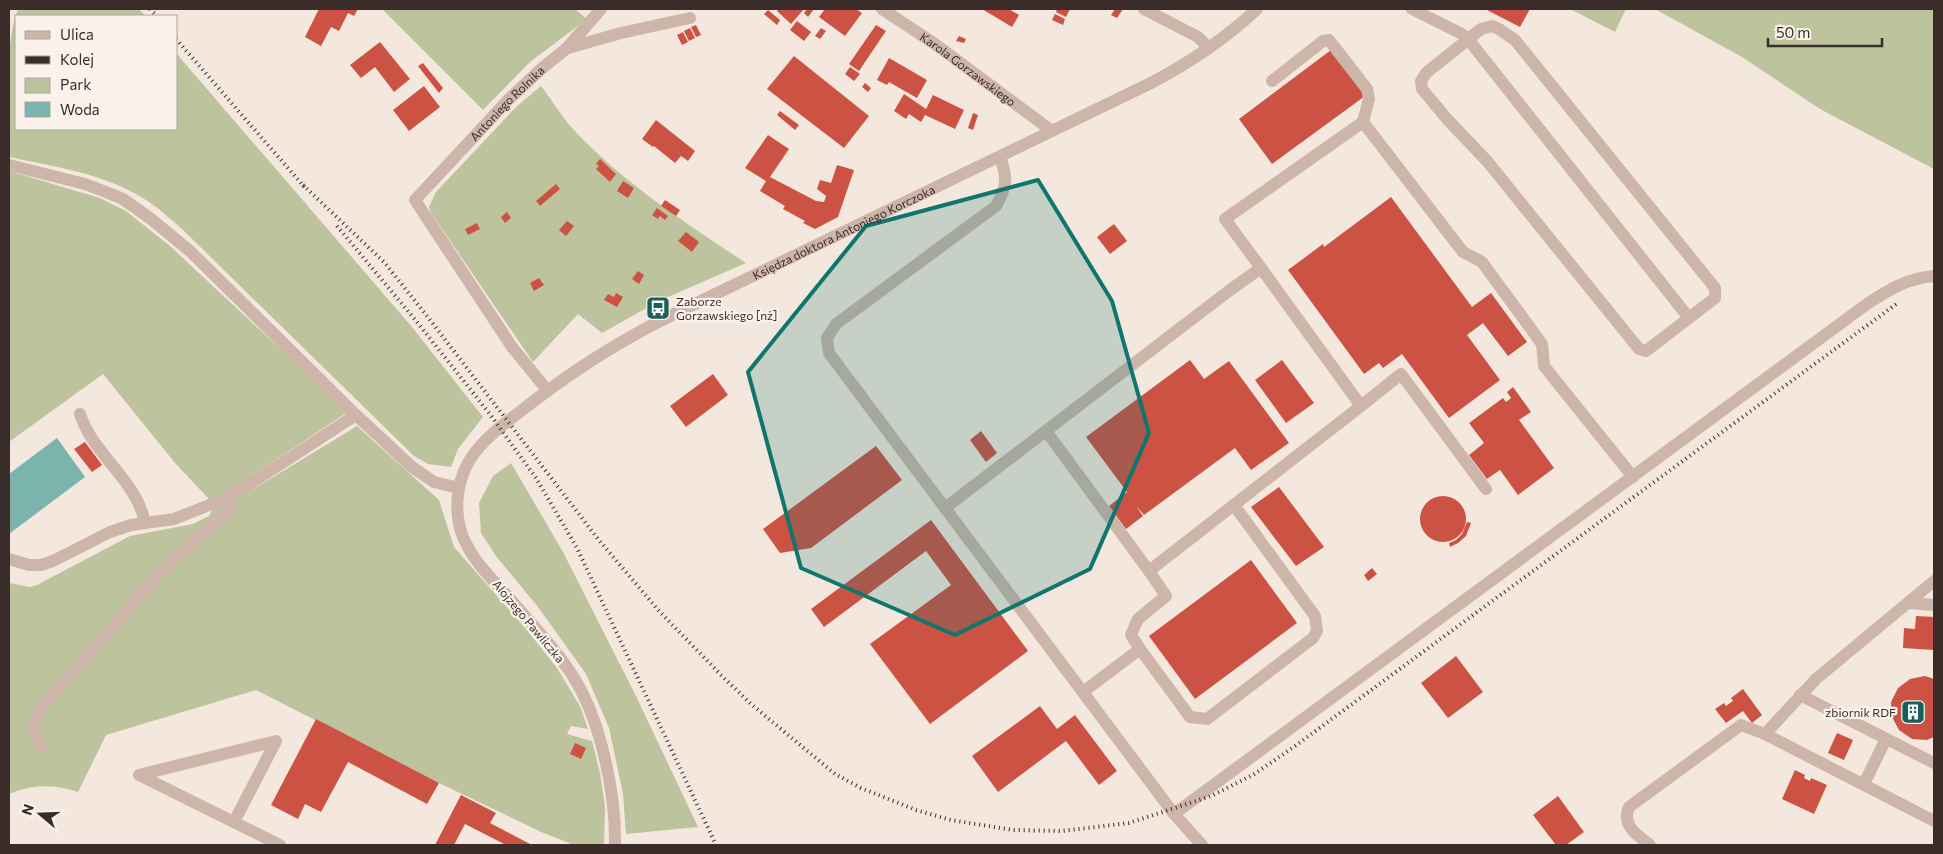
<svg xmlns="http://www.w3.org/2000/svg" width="1943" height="854" font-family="Commissioner,sans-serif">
	<rect width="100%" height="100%" fill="#f4e7de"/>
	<path fill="#bdc49d" d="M18,9H139L145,16H16V129H176V53L412,327L483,417L458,449L451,467L428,464L414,456L182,229C171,220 161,210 149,202C108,174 56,167 9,157C9,114 3,48 18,9Z
		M382,9H575L587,19L530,62L483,110Z
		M1570,9H1626L1615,32Z
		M1655,9H1934V169L1820,109L1742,57Z
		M541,86C552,100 561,116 573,129C623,183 686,223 746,263L659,301L602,333L578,314L533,362L431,213L429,207L436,192L516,107Z
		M9,171L100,198L126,211L170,246L348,412L241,483L252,490L357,426L439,500L454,547L527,630L557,668L580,706L588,729L571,726L567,734L592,741L600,773L605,807L604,845H574L539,831L439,783L256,690L106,735L78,792C54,784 33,784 9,794V583L30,587L37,585L130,536L193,524L209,516L213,508L210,500L175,463L103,374L9,442Z
		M511,463L563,552L636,696L698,827L626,834L623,794L609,728L586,674L538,607L496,556L481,533L479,503L493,476Z"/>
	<path fill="#7bb3ad" d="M57,438L85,477L9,534V474Z"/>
	<path fill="#cc5244" d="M319,9H358L354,16L348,13L339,31L331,27L321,46L305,37Z
		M779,9H804L791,24L777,11Z
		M807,9H814L808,17L804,13Z
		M825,9H856L862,13L845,36L819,17Z
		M982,9H1009L1019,15L1012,27Z
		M1057,9H1070L1066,17L1056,12Z
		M1115,9H1123L1117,18L1111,15Z
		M1485,9H1530L1520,27Z
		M768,10L780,20L777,25L764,14Z
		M1055,14L1065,19L1063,25L1052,20Z
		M797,21L811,32L804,41L790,30Z
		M696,25L701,35L696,37L691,27Z
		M876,25L886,31L859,71L849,64Z
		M690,28L695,38L689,41L684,31Z
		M821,28L826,31L820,39L815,36Z
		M683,32L688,42L682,45L677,35Z
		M959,36L966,39L964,43L956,41Z
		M380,42L410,79L394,92L375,67L361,78L350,65Z
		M1331,50L1365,96L1272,164L1239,119Z
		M794,56L869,116L844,148L767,89Z
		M889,58L927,80L917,98L889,82L887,85L877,80Z
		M423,63L443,88L439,93L418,66Z
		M850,67L860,74L854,81L845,74Z
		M865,83L871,88L868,92L862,87Z
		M424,86L440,107L409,131L393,110Z
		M904,94L926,109L933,95L964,110L955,129L925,115L921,122L909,114L906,119L894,111Z
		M780,111L799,125L795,130L777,115Z
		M973,113L978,115L973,130L968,128Z
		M656,120L695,151L688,161L681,156L675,163L654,146L653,147L642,139Z
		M768,135L789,149L770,177L816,201L824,202L826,196L817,189L820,180L831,183L837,165L854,170L838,217L815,229L803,223L805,221L783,209L785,206L760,191L766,181L745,168Z
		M600,159L616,174L610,182L596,169L599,166L596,164Z
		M623,181L634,188L628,198L617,191Z
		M556,184L560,189L540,206L536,201Z
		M1391,197L1472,307L1491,293L1527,342L1508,356L1483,323L1467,335L1500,380L1449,418L1402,354L1383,368L1379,363L1364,374L1288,270L1323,244L1324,247Z
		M665,200L680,210L676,216L661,206Z
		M657,208L668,216L665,220L660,216L658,219L652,215Z
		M507,212L511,218L505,223L501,217Z
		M567,221L574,226L566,236L559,230Z
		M477,223L480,229L468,235L465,229Z
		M1114,224L1127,241L1110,254L1097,237Z
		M686,232L699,242L692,252L678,241Z
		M638,271L644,275L639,284L632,279Z
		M539,278L544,285L534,291L530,283Z
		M616,293L623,297L617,307L604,300L608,294L614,297Z
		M1190,360L1204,379L1229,361L1289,443L1251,470L1235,448L1144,515L1136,506L1143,516L1126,529L1109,506L1127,492L1086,437Z
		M1282,360L1314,403L1286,423L1255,380Z
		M713,374L728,395L686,427L670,406Z
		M1513,387L1531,412L1519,420L1554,468L1518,495L1500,470L1487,479L1469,455L1484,443L1469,423L1503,398L1506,402L1511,398L1507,392Z
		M981,431L997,453L986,462L970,440Z
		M85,442L102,465L92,472L74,449Z
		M876,446L902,480L811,548L780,553L763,529Z
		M1279,487L1324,547L1296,566L1251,507Z
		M1420 519a23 23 0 1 1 46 0a23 23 0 1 1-46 0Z
		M931,520L1028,651L930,724L870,644L951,585L926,551L824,627L811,609Z
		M1467,522L1471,523L1466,536L1458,543L1450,547L1449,543L1456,540L1462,534Z
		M1251,560L1297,623L1195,699L1149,636Z
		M1372,568L1377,574L1368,581L1364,575Z
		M1916,616L1934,617V650L1903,648L1904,628L1915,629Z
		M1456,656L1483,692L1448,718L1421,683Z
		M1925,676L1934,679V737L1927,740L1912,739L1899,730L1892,717L1891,702L1898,688L1910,679Z
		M1743,689L1762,715L1752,723L1743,711L1726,723L1715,709L1724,703L1726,706L1733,701L1731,698Z
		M1040,706L1057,729L1075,715L1117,771L1099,785L1066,741L998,792L972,756Z
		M316,719L439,783L427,804L348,762L321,812L305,804L298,819L271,805Z
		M1837,733L1853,740L1844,760L1828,753Z
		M575,743L586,748L581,759L570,754Z
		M1795,770L1805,775L1804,778L1810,781L1811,778L1827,785L1814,814L1782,799Z
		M461,795L496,813L490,823L532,845H506L465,824L454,845H435Z
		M1558,796L1584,832L1566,845H1556L1533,815Z"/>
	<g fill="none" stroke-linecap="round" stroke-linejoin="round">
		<g stroke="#cdb5a9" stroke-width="12">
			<path id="s1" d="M882,9L935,44L1052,131"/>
			<path d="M1144,9L1198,37L1209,48"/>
			<path d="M1412,9L1462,34L1468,39L1689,318"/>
			<path d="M1492,26L1499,29L1515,40L1715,288V298L1646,351L1639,349L1487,161L1447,119L1422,89L1421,81L1426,73L1481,29Z"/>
			<path d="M568,48L621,33L690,18"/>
			<path d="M1272,81L1323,41L1329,40L1367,89L1369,99L1363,122"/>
			<path d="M1000,157C1008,178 1007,186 996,206L836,324L827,338L829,353L1174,814"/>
			<path d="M9,165L85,184L106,192L123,199L151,219L191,252L356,415L412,467L434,482L459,488"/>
			<path d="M1261,268L1225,219L1363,122L1463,252L1482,262L1542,344L1544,366L1633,477"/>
			<path id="s2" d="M547,390L512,347L415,200L508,100L540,70L567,48L601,9"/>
			<path d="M1361,406L1401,374L1486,489"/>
			<path d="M80,414C93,455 137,480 145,523"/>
			<path d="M945,508L1230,290L1261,268L1361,406L1149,571L1046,431"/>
			<path d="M9,559L29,565H41L53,561L110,532L131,525L174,519L212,504L250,484L356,415"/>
			<path d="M1934,581L1816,679L1765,734L1934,821"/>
			<path d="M1908,603L1934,605"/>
			<path d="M1140,649L1131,635L1138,619L1166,596L1149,571"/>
			<path d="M1083,692L1140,649L1190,717L1207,719L1313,638L1317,631L1315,616L1234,505"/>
			<path d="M1800,695L1934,763"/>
			<path d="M41,746C33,730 30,725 41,709L147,587L174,559L232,508L227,497"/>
			<path d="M1864,784L1886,739"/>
			<path d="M234,822L276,741L139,775L280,845"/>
			<path id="s3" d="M615,845C616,795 601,721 574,678C558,652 537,630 517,607C497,583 468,559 460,528C454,505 458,478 471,458C483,440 500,427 517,414C565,376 615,343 670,316L1151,83C1189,63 1225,39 1257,9"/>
			<path d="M1202,845L1174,814L1867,304C1888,290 1908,278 1934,276"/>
			<path d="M1650,845C1637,835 1621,825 1629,807L1741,725L1765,734"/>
		</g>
		<path stroke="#3a2c29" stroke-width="4" stroke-dasharray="1 4" stroke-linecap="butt" d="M150,9L157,16
			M176,39L307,190
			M303,185L384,262L427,316L598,539L659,611L723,677L751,704L835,774L861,788L916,810L951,820L1013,830L1062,831L1129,823L1211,796L1253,775L1295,746L1899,302
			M337,226L417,322L489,413L536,478L577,548L716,845"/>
	</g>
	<path fill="#0f766e" fill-opacity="0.2" stroke="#0f766e" stroke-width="4" stroke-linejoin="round" d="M1038,180L1112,301L1149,433L1090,569L955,635L801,568L748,372L866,226Z"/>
	<defs>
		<g id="bus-square" transform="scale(1.25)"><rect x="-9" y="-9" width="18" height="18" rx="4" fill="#1c5e59" stroke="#fbf2eb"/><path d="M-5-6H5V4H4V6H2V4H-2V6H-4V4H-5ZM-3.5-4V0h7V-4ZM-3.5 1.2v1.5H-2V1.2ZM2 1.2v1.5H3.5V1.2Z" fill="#fff"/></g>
		<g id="building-square" transform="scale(1.25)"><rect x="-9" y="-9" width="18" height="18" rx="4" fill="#1c5e59" stroke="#fbf2eb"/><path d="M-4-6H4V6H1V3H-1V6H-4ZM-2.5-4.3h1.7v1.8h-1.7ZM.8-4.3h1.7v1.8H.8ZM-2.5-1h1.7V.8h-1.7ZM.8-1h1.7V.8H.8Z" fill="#fff"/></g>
	</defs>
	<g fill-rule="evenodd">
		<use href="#bus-square" x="658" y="308"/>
		<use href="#building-square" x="1913" y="712"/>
	</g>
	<g text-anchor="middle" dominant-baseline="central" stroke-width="4.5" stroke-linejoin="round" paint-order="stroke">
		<g font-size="12" fill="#3a2c29" stroke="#fbf2eb">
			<text stroke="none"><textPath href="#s1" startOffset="105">Karola Gorzawskiego</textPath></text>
			<text stroke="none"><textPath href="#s2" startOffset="365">Antoniego Rolnika</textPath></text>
			<text stroke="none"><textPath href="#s3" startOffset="875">Księdza doktora Antoniego Korczoka</textPath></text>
			<text transform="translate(529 621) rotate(50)">Alojzego Pawliczka</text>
		</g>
		<g font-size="12" fill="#3a2c29" stroke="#fbf2eb" text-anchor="start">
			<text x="676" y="301">Zaborze<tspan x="676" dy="14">Gorzawskiego [nż]</tspan></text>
			<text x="1896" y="712" text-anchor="end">zbiornik RDF</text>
		</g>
	</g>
	<rect width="1943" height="854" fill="none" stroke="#3a2c29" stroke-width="20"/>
	<rect x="15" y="15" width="162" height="115" fill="#fbf2eb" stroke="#aea39d"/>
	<rect x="25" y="31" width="25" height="8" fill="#cdb5a9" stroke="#aea39d"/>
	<text x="60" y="40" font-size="15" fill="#3a2c29">Ulica</text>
	<rect x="25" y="56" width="25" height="8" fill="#3a2c29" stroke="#aea39d"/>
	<text x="60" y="65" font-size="15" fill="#3a2c29">Kolej</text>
	<rect x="25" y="78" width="25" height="15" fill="#bdc49d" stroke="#aea39d"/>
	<text x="60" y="90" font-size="15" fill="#3a2c29">Park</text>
	<rect x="25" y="102" width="25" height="15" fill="#7bb3ad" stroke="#aea39d"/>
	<text x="60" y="115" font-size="15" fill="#3a2c29">Woda</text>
	<g transform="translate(40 814) rotate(289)" stroke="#fbf2eb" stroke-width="4" paint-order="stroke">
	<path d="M0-4L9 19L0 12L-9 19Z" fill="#3a2c29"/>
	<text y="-8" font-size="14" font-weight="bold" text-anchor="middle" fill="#3a2c29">N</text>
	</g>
	<path d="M1768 38v8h114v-8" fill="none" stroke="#3a2c29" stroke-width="2.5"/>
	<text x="1776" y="38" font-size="15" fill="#3a2c29" stroke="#fbf2eb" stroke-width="4" paint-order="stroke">50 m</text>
</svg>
